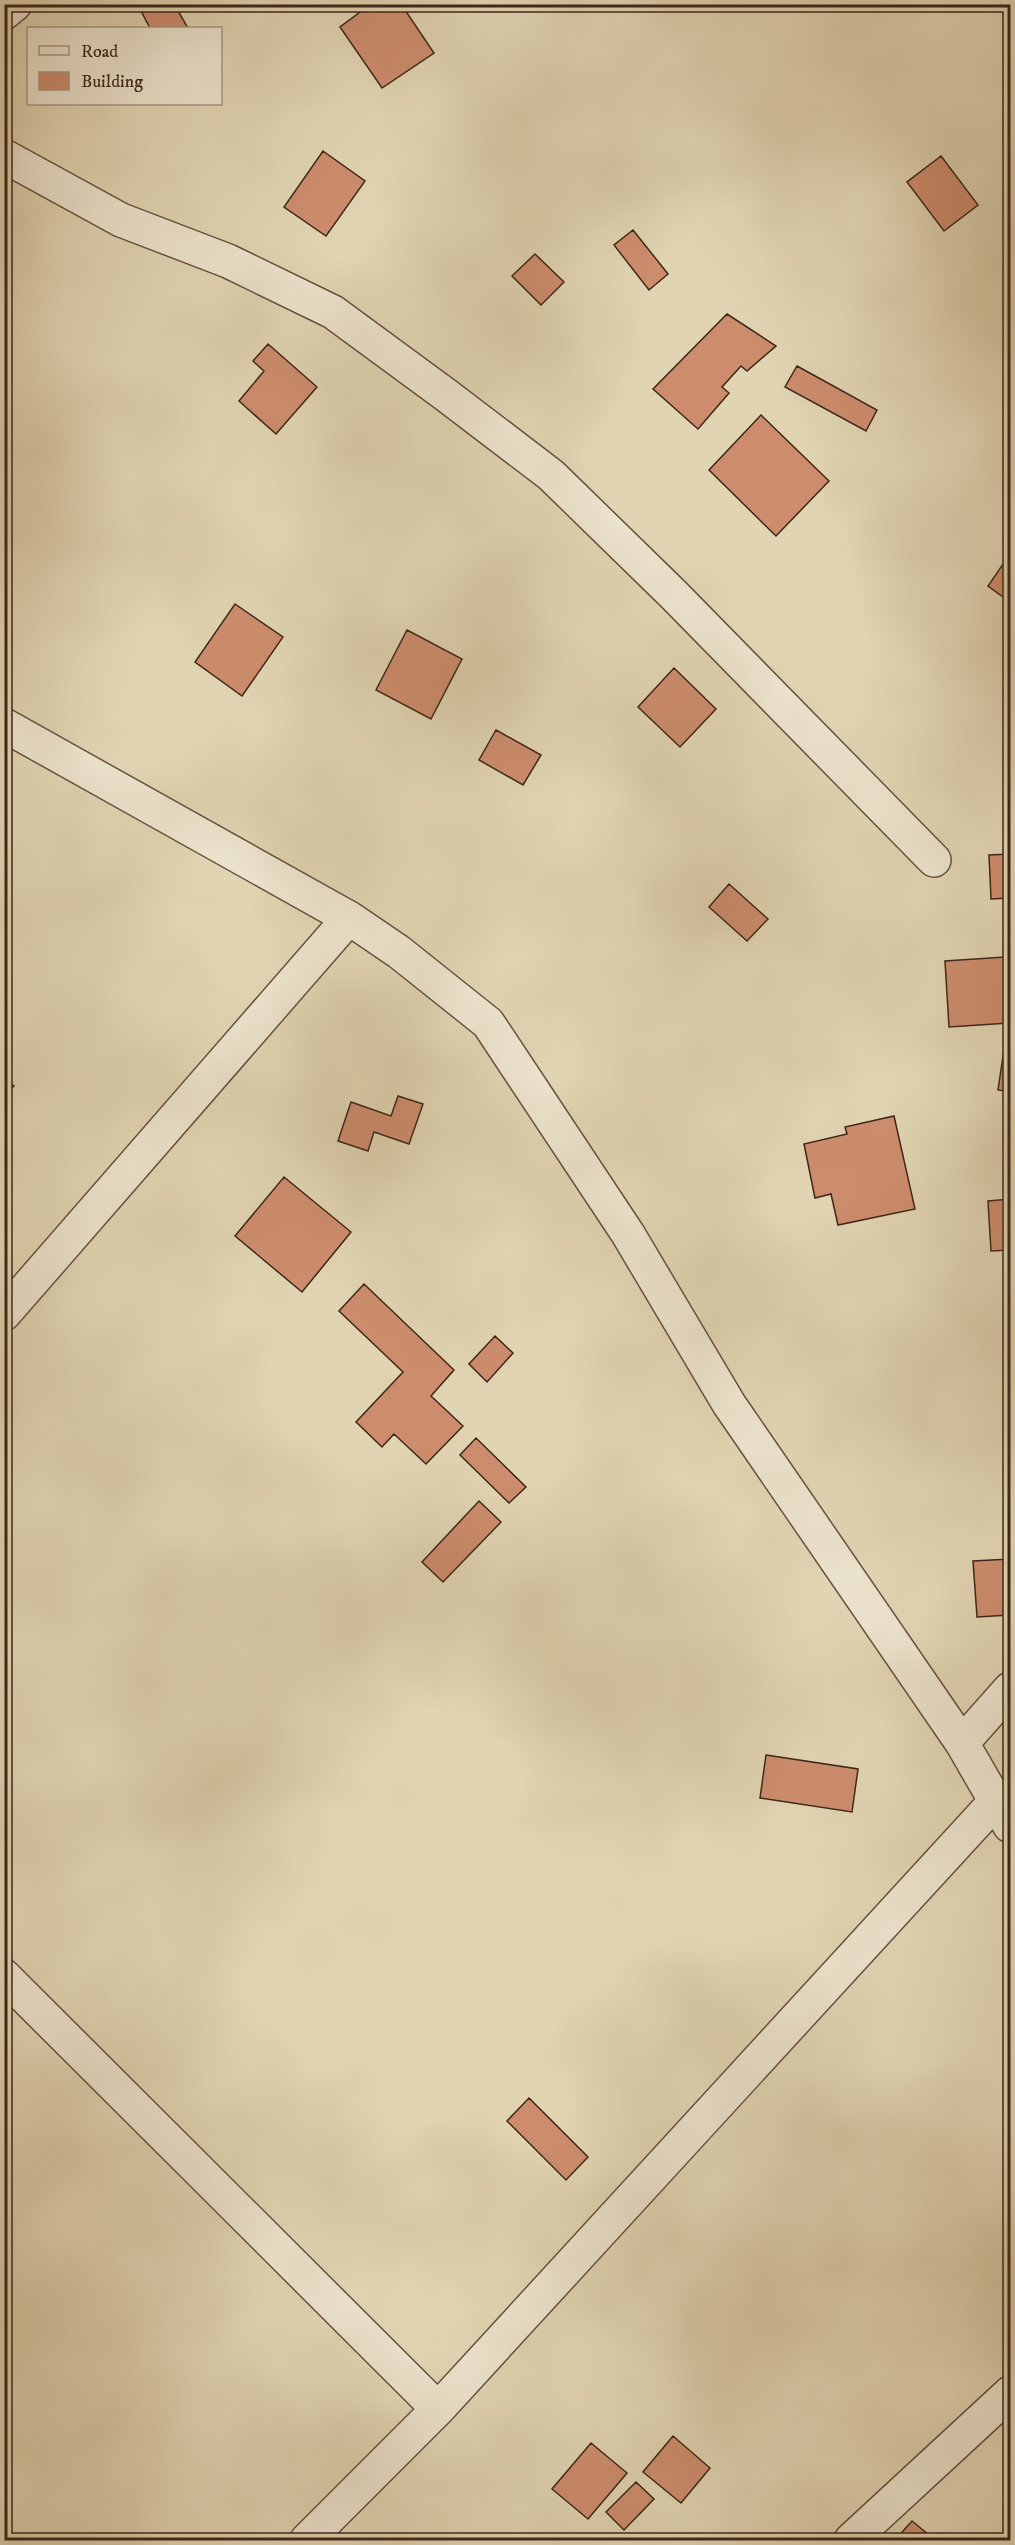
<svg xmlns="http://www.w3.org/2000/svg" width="1015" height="2545" font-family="'IM FELL DW Pica',serif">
	<rect width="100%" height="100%" fill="#e1d4b2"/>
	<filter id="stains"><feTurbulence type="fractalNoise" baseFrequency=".00333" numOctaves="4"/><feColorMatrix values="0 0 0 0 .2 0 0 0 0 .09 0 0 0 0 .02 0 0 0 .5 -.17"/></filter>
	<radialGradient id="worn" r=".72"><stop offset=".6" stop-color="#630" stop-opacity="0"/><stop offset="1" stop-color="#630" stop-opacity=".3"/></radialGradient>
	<path fill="#cd8d6d" stroke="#3d261a" stroke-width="1.5" d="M157,4H174L188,28H150L142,13Z
		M371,4H401L434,53L382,88L340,27Z
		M323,151L365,181L326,236L284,207Z
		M941,156L978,205L944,231L907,182Z
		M633,230L668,274L649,290L614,245Z
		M535,254L564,282L541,305L512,276Z
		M727,314L776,346L747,371L741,366L722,387L729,393L698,429L653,389Z
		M268,344L317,387L276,434L239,401L264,371L253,361Z
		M797,366L877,410L866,431L785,387Z
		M761,415L829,481L776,536L709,470Z
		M1010,554V602L988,586Z
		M235,604L283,637L242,696L195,662Z
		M407,630L462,659L431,719L376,690Z
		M674,668L716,709L680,747L638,707Z
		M496,730L541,755L523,785L479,760Z
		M1010,854V898L991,899L989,855Z
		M729,884L768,919L747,941L709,907Z
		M1005,957L1009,1023L949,1027L945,961Z
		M1005,1043L1010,1044V1092L998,1090Z
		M4,1077L14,1086L4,1095Z
		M398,1096L423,1104L409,1144L374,1132L368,1151L338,1141L351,1102L391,1116Z
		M894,1116L915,1209L838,1225L831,1194L815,1198L804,1144L847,1134L845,1127Z
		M284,1177L351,1232L302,1292L235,1236Z
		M1010,1199V1250L991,1251L988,1201Z
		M364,1284L454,1370L431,1396L463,1426L426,1464L394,1434L382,1447L356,1422L403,1372L339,1311Z
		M495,1336L513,1353L487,1382L469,1364Z
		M476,1438L526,1487L509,1503L460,1455Z
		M479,1501L501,1522L443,1582L422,1562Z
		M1010,1559V1615L977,1617L973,1561Z
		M766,1755L858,1769L852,1812L760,1798Z
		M529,2098L588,2157L566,2180L507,2121Z
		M673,2436L710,2468L681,2503L643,2472Z
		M591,2443L627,2473L588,2519L552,2489Z
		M636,2482L654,2499L624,2530L606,2512Z
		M912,2521L935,2540H895Z"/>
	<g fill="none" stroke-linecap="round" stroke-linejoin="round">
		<g stroke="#665240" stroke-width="36">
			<path id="minor" d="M4,13L15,4
				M4,156L121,220L228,261L333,312L446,395L551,475L674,595L934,860
				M4,725L349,918L399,952L488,1023L628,1234L729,1404L962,1743L1010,1826
				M4,1314L349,918
				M962,1743L1010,1689
				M4,1976L438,2409
				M307,2540L438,2409L995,1802
				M851,2540L1010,2393"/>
		</g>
		<use href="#minor" stroke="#ece3cd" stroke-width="33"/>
	</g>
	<rect width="1015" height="2545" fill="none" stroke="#e1d4b2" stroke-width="24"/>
	<rect x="6" y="6" width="1003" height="2533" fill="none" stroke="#3d261a" stroke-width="3"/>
	<rect x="12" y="12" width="991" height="2521" fill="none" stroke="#3d261a" stroke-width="1.5"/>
	<rect x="27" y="27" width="195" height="78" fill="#ece3cd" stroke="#a69785" stroke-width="1.5"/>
	<rect x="39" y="46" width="30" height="9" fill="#ece3cd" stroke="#a69785" stroke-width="1.5"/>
	<text x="81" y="57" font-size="18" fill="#3d261a">Road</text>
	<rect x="39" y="72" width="30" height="18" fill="#cd8d6d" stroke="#a69785" stroke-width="1.5"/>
	<text x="81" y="87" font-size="18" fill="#3d261a">Building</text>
	<rect width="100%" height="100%" filter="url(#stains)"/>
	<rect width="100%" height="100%" fill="url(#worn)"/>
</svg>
